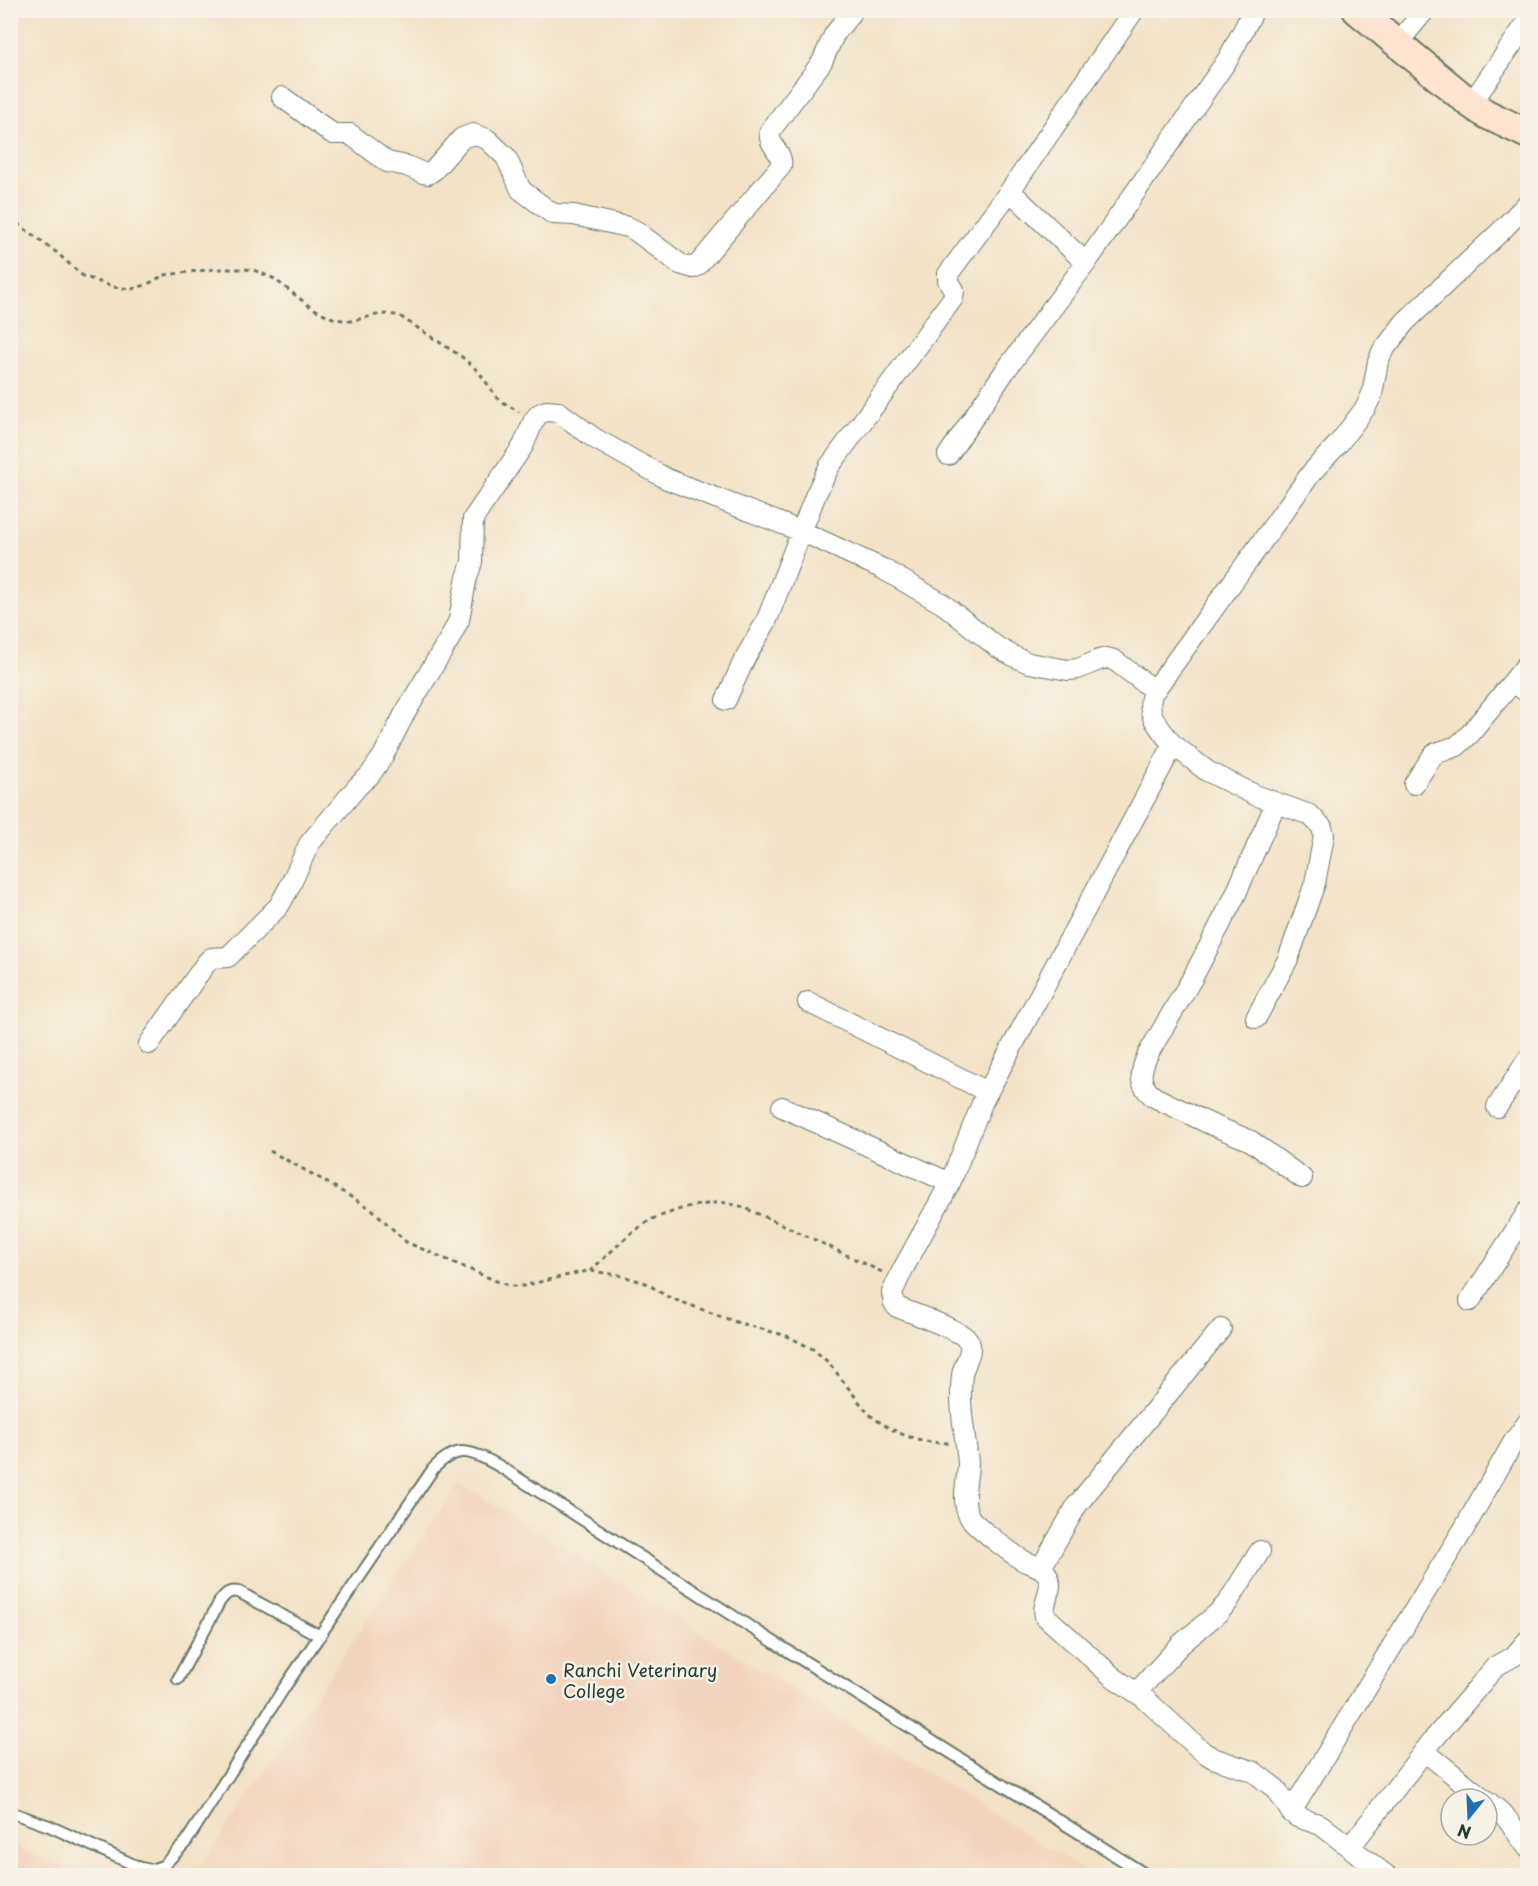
<svg xmlns="http://www.w3.org/2000/svg" width="1538" height="1886" font-family="'Playpen Sans',sans-serif">
	<rect width="100%" height="100%" fill="#f7f3e8"/>
	<filter id="ink" filterUnits="userSpaceOnUse"><feTurbulence type="fractalNoise" baseFrequency=".0167" numOctaves="2"/><feDisplacementMap in="SourceGraphic" scale="12" xChannelSelector="R" yChannelSelector="G"/><feConvolveMatrix kernelMatrix="1 2 1 2 8 2 1 2 1" color-interpolation-filters="sRGB"/></filter>
	<filter id="wash" filterUnits="userSpaceOnUse"><feTurbulence type="fractalNoise" baseFrequency=".008" numOctaves="4" result="noise"/><feDisplacementMap in="SourceGraphic" scale="24" xChannelSelector="R" yChannelSelector="G"/><feGaussianBlur stdDeviation="1.35" result="paint"/><feColorMatrix in="noise" values="0 0 0 0 0 0 0 0 0 0 0 0 0 0 0 0 0 1.4 0 .05"/><feComposite in="paint" operator="in"/></filter>
	<g filter="url(#wash)">
		<rect width="100%" height="100%" fill="#f2e2c6"/>
		<path fill="#f2d4be" d="M459,1483L1092,1875H195Z
			M11,1844L83,1875H11Z"/>
	</g>
	<g filter="url(#ink)">
		<g fill="none" stroke-linecap="round" stroke-linejoin="round">
			<g stroke="#697767" stroke-width="14">
				<path id="lane" d="M178,1679L220,1601C226,1593 230,1590 239,1592L320,1636
					M10,1812L49,1826L141,1868L151,1870L163,1866L186,1842L284,1688L433,1469C457,1444 470,1450 499,1466L780,1646L1148,1876"/>
			</g>
			<g stroke="#697767" stroke-width="22">
				<path id="street" d="M1397,44L1425,10
					M282,97L333,134H350L387,162L407,166L423,173L428,174L434,170L462,138L473,134L487,139L506,157L521,190L553,214L574,215L628,227L636,231L680,264L693,268L697,266L781,166C784,152 767,146 770,131L822,62L834,35L853,10
					M1471,104L1528,21
					M1010,191L1086,263
					M948,455L1005,371L1086,263L1228,59L1254,10
					M1513,682L1528,693
					M726,700L745,658L766,622L816,494L829,467L953,298L954,290L948,280V274L1010,191L1134,10
					M1171,743L1207,771L1255,795L1310,815L1322,827L1324,836L1315,883L1288,959L1256,1018
					M1414,784L1434,754L1457,746L1470,734L1528,663
					M1276,803L1234,898L1193,977L1148,1054C1140,1071 1137,1084 1154,1097L1210,1124L1251,1141L1302,1178
					M808,1002L988,1092
					M149,1044L207,962L211,958L228,957L279,906L289,888L309,844L358,786L370,775L383,756L405,713L450,638L459,620L466,581L472,562L473,519L523,446L534,420L539,414L546,411L559,412L594,438L667,479L803,532L883,569L943,604L997,647L1015,657L1029,663L1068,670L1078,669L1099,660L1107,658L1114,660L1154,690
					M782,1107L950,1183
					M1497,1107L1528,1059
					M1470,1301L1528,1211
					M1041,1568L1077,1505L1221,1329
					M1137,1692L1181,1644L1218,1613L1228,1602L1260,1551
					M1424,1751L1484,1799
					M1487,1801L1504,1815L1528,1848
					M1291,1812L1465,1527L1514,1441L1528,1422
					M1350,1847L1433,1740L1462,1706L1496,1666L1514,1656L1528,1640
					M1387,1876L1321,1825L1297,1817L1291,1812L1276,1789L1254,1772L1213,1758L1203,1752L1144,1698L1113,1677L1045,1616C1041,1603 1055,1589 1048,1576C1044,1567 1034,1565 1026,1562C1016,1557 973,1525 969,1516C961,1501 967,1482 968,1466C968,1454 965,1442 964,1430C961,1411 960,1393 962,1375C963,1365 975,1350 968,1340C960,1330 912,1313 897,1307L894,1303L892,1293L903,1269L950,1183L983,1101L1170,751L1171,743C1160,727 1145,715 1152,694L1312,472L1339,443L1366,407L1372,394L1378,362L1382,352L1405,322L1501,231L1528,203"/>
			</g>
			<g stroke="#697767" stroke-width="32">
				<path id="secondary" d="M1357,10L1471,104L1486,114L1528,134"/>
			</g>
			<path stroke="#697767" stroke-width="3" stroke-dasharray="4.5 4.5" stroke-linecap="butt" d="M10,218L56,252L83,276L113,287L132,289L146,285L164,275L215,269H244L254,270L273,278L312,308L335,319L351,321L381,314L398,315L462,357L479,372L498,399L519,412
				M270,1151L321,1179L373,1210L406,1242L501,1283L512,1286H523L581,1272L590,1271L619,1275L646,1283L668,1297L736,1322L787,1336L813,1349L829,1363L867,1412C890,1433 919,1443 949,1443
				M590,1271L630,1234L652,1219L686,1207L721,1202L740,1206L786,1226L884,1273"/>
			<use href="#lane" stroke="#fff" stroke-width="10"/>
			<use href="#street" stroke="#fff" stroke-width="20"/>
			<use href="#secondary" stroke="#fde4d1" stroke-width="28"/>
		</g>
	</g>
	<circle fill="#1f6fb2" stroke="#f7f3e8" stroke-width="2" cx="551" cy="1679" r="6"/>
	<g text-anchor="middle" dominant-baseline="central" stroke-width="5" stroke-linejoin="round" paint-order="stroke">
		<g font-size="18" fill="#1f3d34" stroke="#f7f3e8" text-anchor="start">
			<text x="563" y="1669">Ranchi Veterinary<tspan x="563" dy="21">College</tspan></text>
		</g>
	</g>
	<rect width="1538" height="1886" fill="none" stroke="#f7f3e8" stroke-width="36"/>
	<g transform="translate(1469 1817) rotate(198)"><circle r="28" fill="#f7f3e8" stroke="#a1aaa0" stroke-width="1.5"/>
	<path d="M0-4.5L10 22L0 15L-10 22Z" fill="#1f6fb2"/>
	<text y="-9" font-size="16" font-weight="bold" text-anchor="middle" fill="#1f3d34">N</text>
	</g>
</svg>
